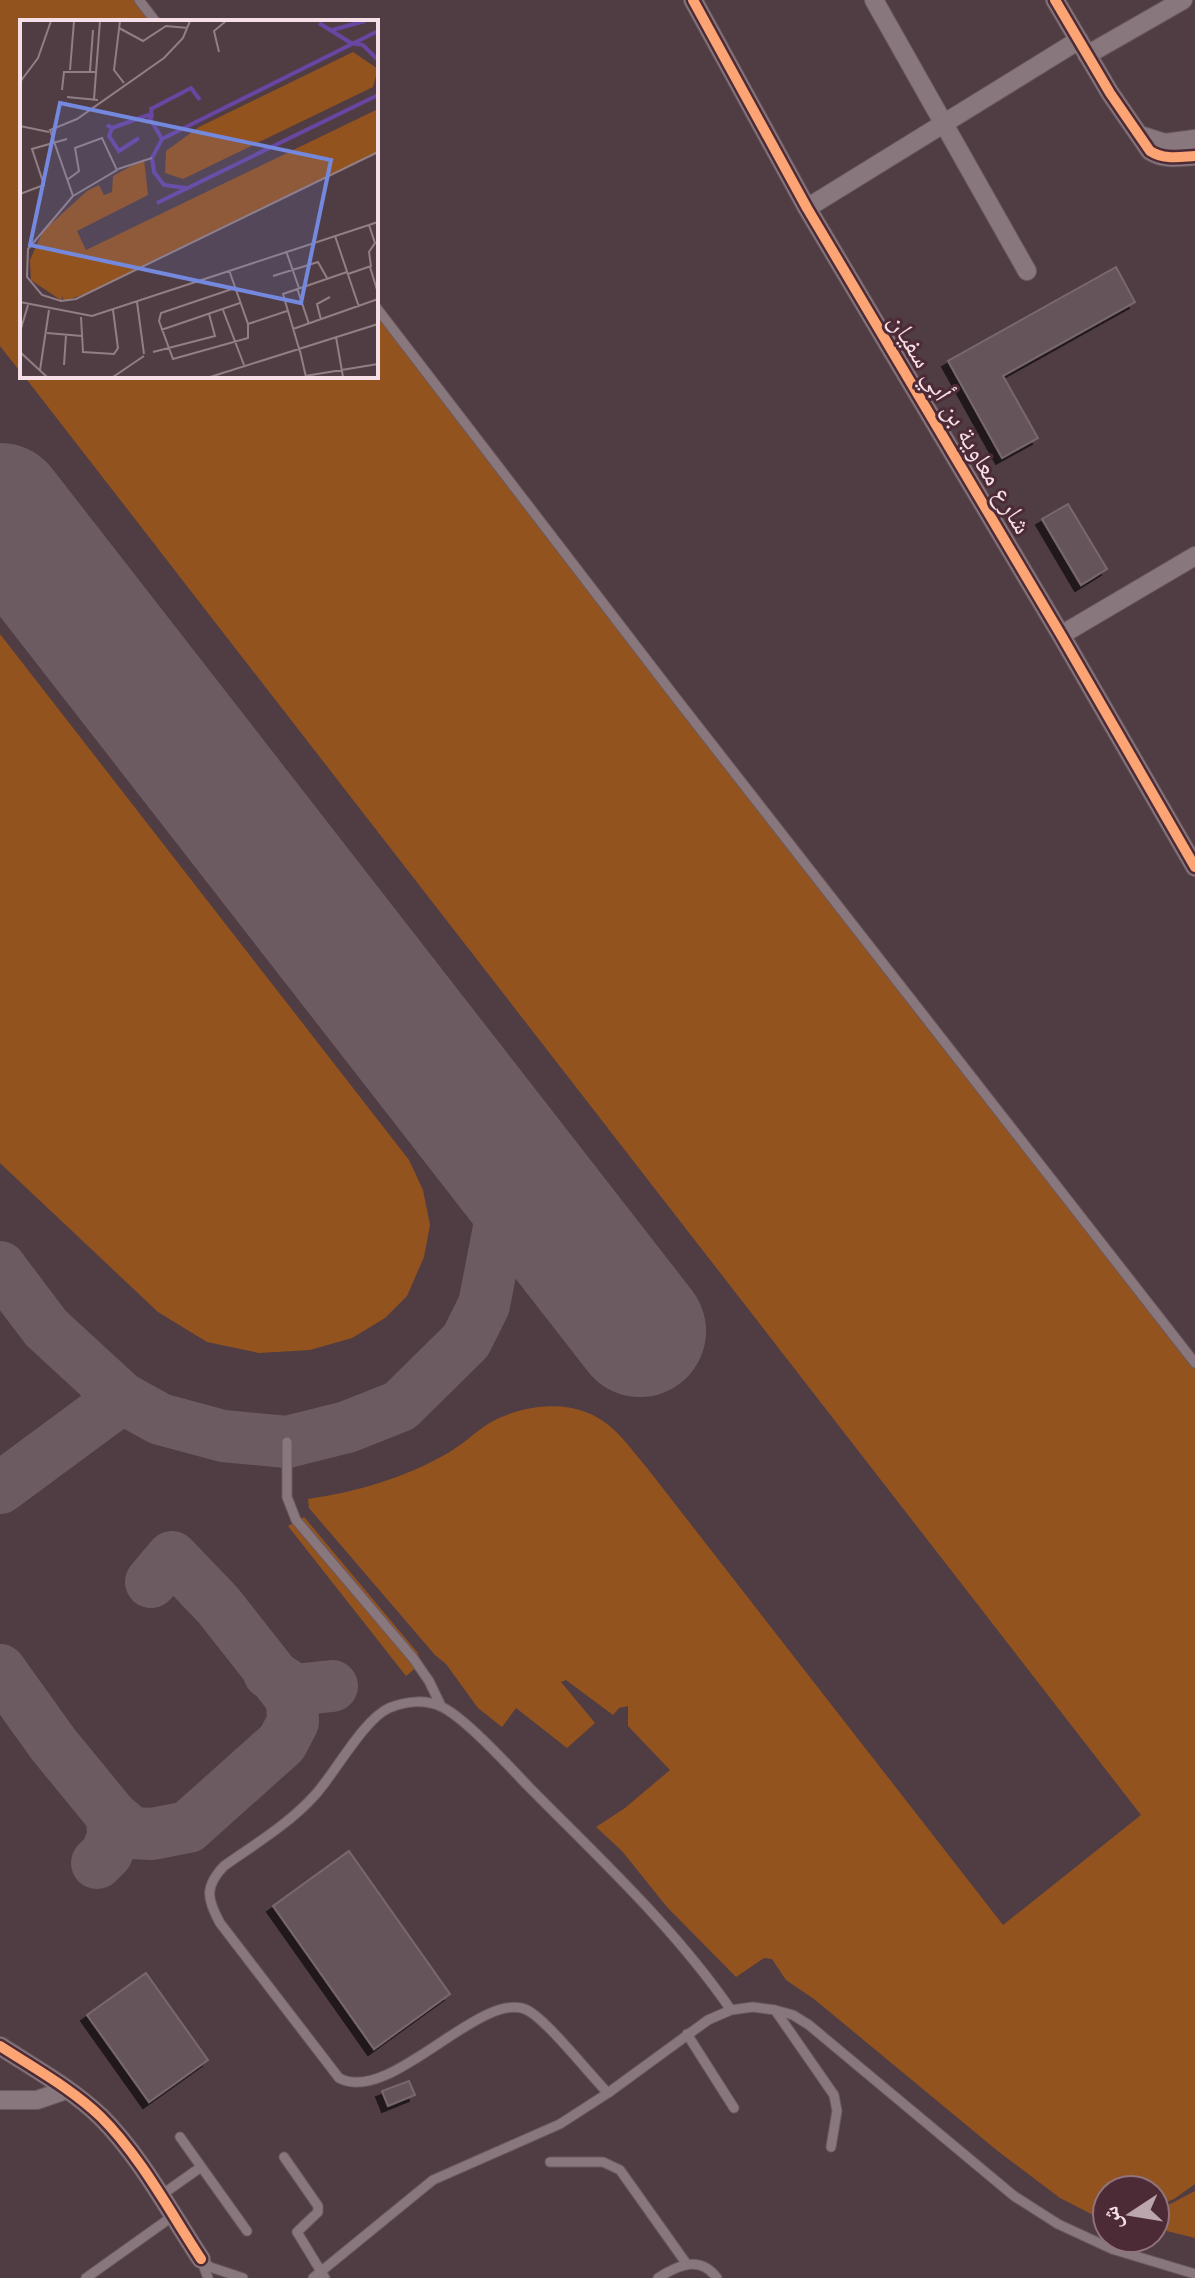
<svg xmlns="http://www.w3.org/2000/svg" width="1195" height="2278" font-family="Quicksand,'Noto Naskh Arabic',sans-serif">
	<defs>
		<filter id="shadow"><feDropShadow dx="-6" dy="6" stdDeviation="0" flood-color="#0009"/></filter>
	</defs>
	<rect width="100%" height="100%" fill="#503d44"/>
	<path fill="#93531e" d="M0,0H134L150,22H22V374L0,346Z
		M376,314L920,1019L1195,1368V2184L1174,2199L1155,2207V2190H1107L1105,2221L1060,2198L999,2152L814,1999L786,1980L772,1959L764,1958L736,1977L667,1907L622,1851L596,1827L625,1808L670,1770L628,1726V1706L619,1708L613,1715L566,1680L561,1682L595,1723L567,1748L516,1708L502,1727L478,1708L446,1664L435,1655L309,1508L308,1499C356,1492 405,1478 448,1453C462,1445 474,1433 488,1424C526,1402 580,1397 614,1430C626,1441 636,1455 647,1468L1003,1925L1141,1815L24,376H376Z
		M0,634L409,1160L423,1190L430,1225L424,1257L407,1296L385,1318L352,1338L310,1350L259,1353L207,1342L158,1312L0,1163Z
		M304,1517L417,1652L422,1663L406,1676L288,1526Z
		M1195,2191V2238L1155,2228V2212Z"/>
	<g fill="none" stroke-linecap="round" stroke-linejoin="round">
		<path stroke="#6c5c62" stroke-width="52" d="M0,1267L46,1328L122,1398L160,1419L223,1436L287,1442L347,1427L400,1406L466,1341L484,1305L501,1217L472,1116
			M0,1488L122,1398
			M0,1670L53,1744L112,1816L113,1836L107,1853L97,1863
			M269,1673L295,1690L332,1686
			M112,1816L132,1833L152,1834L188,1827L282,1743L293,1722L292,1699L218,1605L172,1557L151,1582"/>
		<path stroke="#6c5c62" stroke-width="132" d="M0,509L640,1331"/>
	</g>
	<path fill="#65555a" stroke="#78686e" stroke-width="2" filter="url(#shadow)" d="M1116,267L1135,302L1003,376L1038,438L1002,458L948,361Z
		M1068,504L1107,569L1081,585L1042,519Z
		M349,1851L450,1994L374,2049L273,1906Z
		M146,1973L208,2060L149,2102L87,2015Z
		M409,2081L415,2095L388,2106L382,2091Z"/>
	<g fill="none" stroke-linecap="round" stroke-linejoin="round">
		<g stroke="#6c5a60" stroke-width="11">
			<path id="lane" d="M139,0L156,22
				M376,307L676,698L1195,1363
				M287,1442V1497L296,1520L413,1658L429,1681L441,1706
				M775,2010L834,2095L837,2111L831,2147
				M687,2034L734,2108
				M608,2093C590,2075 547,2020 527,2010C481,1988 390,2106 339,2078L220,1923C207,1899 204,1887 224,1866C255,1844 289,1824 315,1795C335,1773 364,1719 389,1708C406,1701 426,1699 442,1707C465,1718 508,1765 527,1785C598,1857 674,1927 731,2010
				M180,2137L247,2231
				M284,2157L318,2206V2212L297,2232L325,2278
				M550,2162H603L620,2170L686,2263
				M160,2196L201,2167
				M201,2259L210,2267L243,2278
				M202,2262L208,2278
				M86,2278L173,2216
				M313,2278L433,2180L560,2124L608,2093L708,2020L731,2010L753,2007L775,2010L793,2015L809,2025L1014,2196L1058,2224L1112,2249L1195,2274
				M658,2278C678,2265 700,2255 717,2278"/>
		</g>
		<g stroke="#6c5a60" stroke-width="20">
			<path id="street" d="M693,0L807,208L1061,635L1195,867
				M874,0L1027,271
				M1055,0L1110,93L1150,151C1164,160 1179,157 1195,156
				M1087,55L1183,0
				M1140,135L1165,143L1195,139
				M807,208L1079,40
				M1061,635L1195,556
				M0,2046C34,2068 72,2089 101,2117C141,2157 170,2212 201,2259
				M0,2100H37L66,2090"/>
		</g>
		<use href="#lane" stroke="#88787e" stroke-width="9"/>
		<use href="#street" stroke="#88787e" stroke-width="18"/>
		<g stroke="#4c2b37" stroke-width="15">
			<path id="cycleway" d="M693,0L807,208L1061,635L1195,867
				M1055,0L1110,93L1150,151C1164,160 1179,157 1195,156
				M0,2046C34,2068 72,2089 101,2117C141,2157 170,2212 201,2259"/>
		</g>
		<use href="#cycleway" stroke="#fda474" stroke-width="10"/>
	</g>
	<g text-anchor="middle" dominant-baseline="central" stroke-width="6" stroke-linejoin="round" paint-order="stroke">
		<g font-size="26" fill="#f6dfe6" stroke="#4c2b37">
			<text transform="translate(961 423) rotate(59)">شارع معاوية بن أبي سفيان</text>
		</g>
	</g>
	<g transform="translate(20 20)">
		<rect width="358" height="358" fill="#503d44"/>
		<path d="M333,32L358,49L353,67L163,159L145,153L146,131L179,107ZM358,89V132L65,274L44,281L42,276V281L11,260L10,240L23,211L67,171L79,165L84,175L92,172L93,156L124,139L128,175L57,211L66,230Z" fill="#93531e"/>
		<path fill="none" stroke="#6846a1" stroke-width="4" d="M299,3L331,23L343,25L358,40M312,10L345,1M132,98L131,89L171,68L180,80M87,105L92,108L128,95L142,119M92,108L89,116L99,131L119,118M166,168L144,165L134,152L132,138L142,119L358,11M137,183L358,75"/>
		<path fill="none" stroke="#927e85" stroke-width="2" d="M100,1L94,50L104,63M170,1L163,18L144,38L57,99L30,110L53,176L8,229L7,257L22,275L41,281L56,279L358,132M99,8L123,21L146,6L168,8M199,32L194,11L206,1M50,50L54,1M70,51L73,10M0,62L18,38L31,1M42,70L44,52H76M47,77L78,80M74,79L80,1M0,106L29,112M98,149L132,138M47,160L59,151L55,128L82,118L97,150L53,176M0,174L24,165L12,129L47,119M315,216L339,287M266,231L279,268M350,247L358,273M209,250L228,304V318L153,339L139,301L141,293L215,268M328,254L351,246L349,232L355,223L349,205M253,256L298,242L307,258M277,268L289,304M0,282L72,296L358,202M117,282L124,334M203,290L224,345M61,297L63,332L94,334L98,328L93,290M301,300L297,284L310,277M228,304L267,291M273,309L358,279M141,310L220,283M0,312L8,285M27,313L62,316M316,317L323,357M280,331L286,357M0,332L27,357M133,332L195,316L189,294M280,332L263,274L327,252M44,345L46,315M20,350L29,290M93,357L124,336M190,357L358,304M279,357L358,344"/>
		<path fill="#7488de" fill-opacity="0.15" stroke="#7488de" stroke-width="4" d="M40,83L311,140L281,283L10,225Z"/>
		<rect width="358" height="358" fill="none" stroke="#f6dfe6" stroke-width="4"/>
	</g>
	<g transform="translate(1131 2214) rotate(258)"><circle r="38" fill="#4c2b37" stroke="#90737d" stroke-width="2"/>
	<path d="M0-6L14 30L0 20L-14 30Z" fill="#bca6ad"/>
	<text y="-12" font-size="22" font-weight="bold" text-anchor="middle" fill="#f6dfe6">ش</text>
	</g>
</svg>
